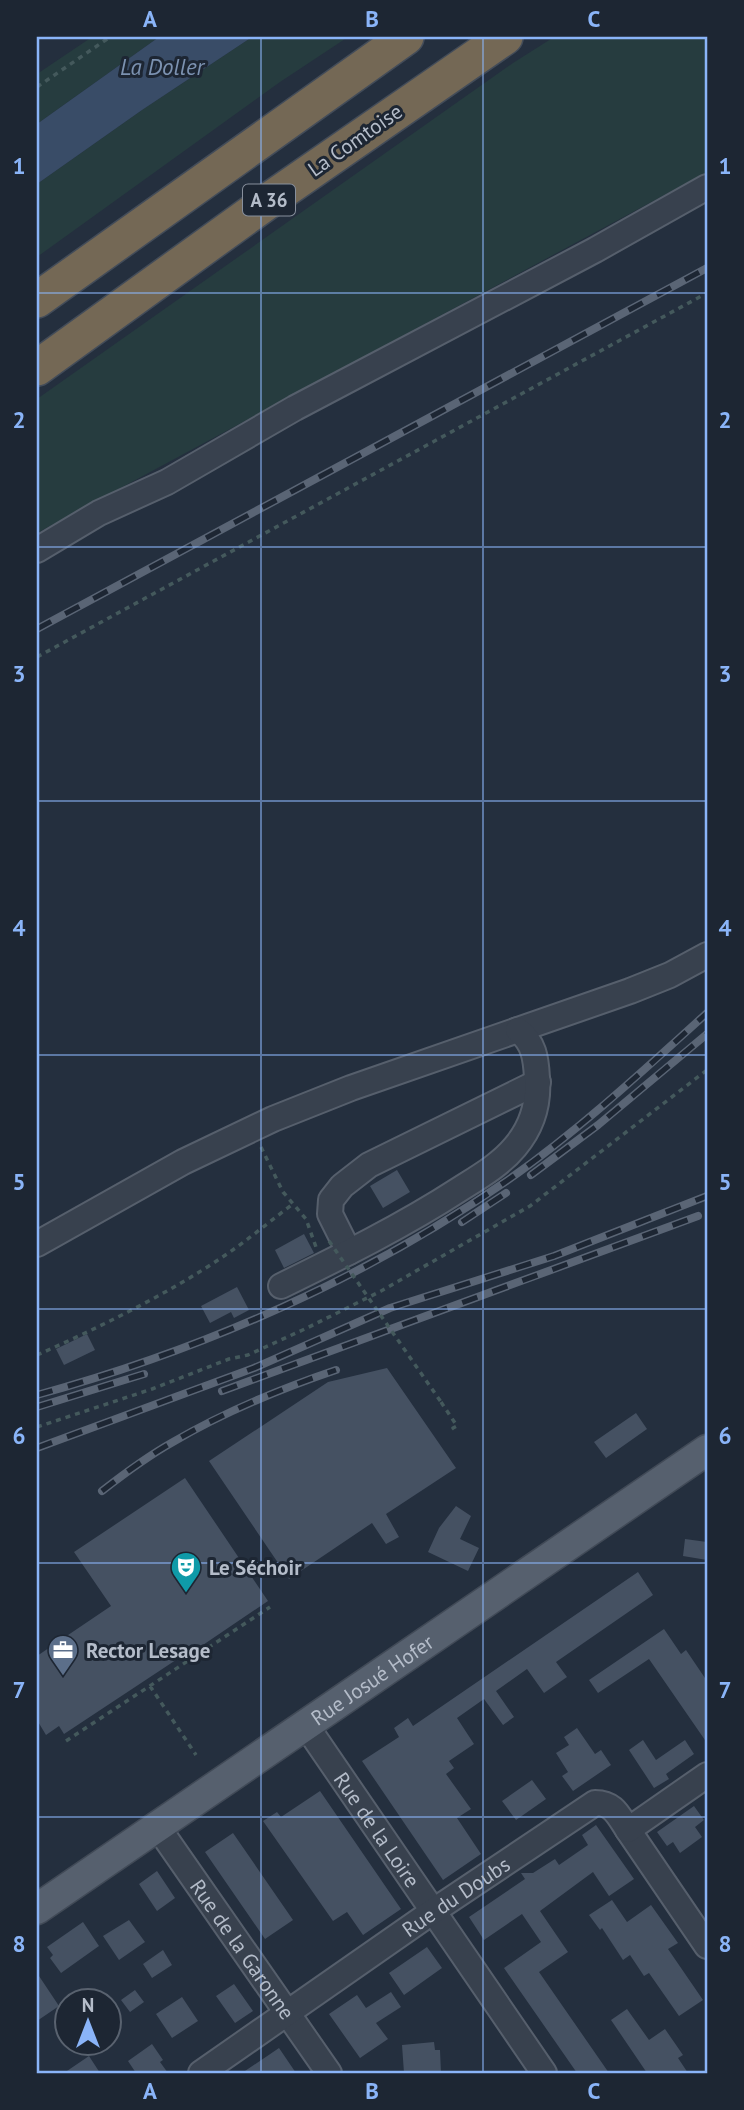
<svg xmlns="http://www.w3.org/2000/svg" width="744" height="2110" font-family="'PT Sans',sans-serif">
	<rect width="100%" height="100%" fill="#242f3e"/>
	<path fill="#263c3f" d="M92,37H159L37,124V74Z
		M252,37H348L280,82L37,257V184L142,110Z
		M554,37H707V172L37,533V399L513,63Z"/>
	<path fill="#394c67" d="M159,37H252L142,110L37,184V124Z"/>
	<path fill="#455162" d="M397,1170L410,1192L383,1208L370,1186Z
		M304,1234L314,1253L284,1268L275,1250Z
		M237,1287L249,1310L234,1318L231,1312L210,1323L201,1306Z
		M87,1334L95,1350L64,1365L56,1349Z
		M387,1368L456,1468L386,1514L399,1537L386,1544L372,1523L289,1579L209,1461L328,1382Z
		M636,1413L647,1429L606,1458L594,1442Z
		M185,1478L268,1601L197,1649L188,1652L64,1734L59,1726L46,1735L37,1720V1656L111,1606L74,1552Z
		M456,1506L471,1516L460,1539L479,1548L468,1571L428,1552L439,1528Z
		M685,1539L707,1542V1560L683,1556Z
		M638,1572L653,1595L556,1662L567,1677L544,1693L527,1669L496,1691L514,1717L503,1725L484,1699L457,1718L474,1744L449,1761L454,1768L446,1774L471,1809L457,1818L481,1854L443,1880L362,1761L399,1737L394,1728L408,1718L413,1726Z
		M664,1629L681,1654L686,1650L707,1681V1743L649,1659L598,1693L589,1680Z
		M577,1728L595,1754L601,1750L611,1765L573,1791L562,1776L568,1772L556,1753L569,1745L564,1737Z
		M643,1740L656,1760L685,1740L694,1754L666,1774L669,1779L654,1788L629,1750Z
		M532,1780L546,1799L516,1820L502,1801Z
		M320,1791L401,1909L363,1935L347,1912L333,1921L263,1821L277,1812L281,1817Z
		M694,1806L704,1820L695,1827L702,1837L680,1853L673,1842L667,1846L657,1832Z
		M596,1825L634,1879L609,1896L593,1872L540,1911L568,1952L539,1972L609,2073H577L504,1968L541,1942L522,1914L484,1940L469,1917L525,1879L521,1873H533L555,1859L559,1865L588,1845L582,1835Z
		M233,1833L293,1920L265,1939L205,1852Z
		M157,1871L175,1898L157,1911L139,1884Z
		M612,1900L627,1922L651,1905L678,1943L668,1949L703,2000L679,2016L649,1973L644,1976L630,1955L623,1960L602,1928L600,1930L589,1915Z
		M129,1920L145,1942L119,1960L103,1936Z
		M83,1922L99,1946L61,1973L50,1958L53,1955L47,1947Z
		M427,1947L442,1968L404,1995L389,1973Z
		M163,1950L172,1965L152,1978L143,1964Z
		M37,1973L59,2006L37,2021Z
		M234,1984L253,2011L235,2023L216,1996Z
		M135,1990L144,2002L130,2012L121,2000Z
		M391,1992L401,2007L376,2023L388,2039L360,2058L329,2014L357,1995L366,2008Z
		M182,1997L198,2021L172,2038L156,2014Z
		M627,2009L649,2040L665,2029L683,2055L678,2058L688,2073H647L611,2020Z
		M434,2042L435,2050H440L441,2073H404L402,2045Z
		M152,2044L163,2060L160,2062L168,2073H136L128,2061Z
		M279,2048L296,2073H242Z
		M89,2056L100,2073H64Z"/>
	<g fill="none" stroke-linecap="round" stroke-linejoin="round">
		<g stroke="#565f6c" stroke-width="28">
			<g id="minor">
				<path d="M37,550L99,513L167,482L295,408L595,250L707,187"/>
				<path d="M37,1244L183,1162L273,1119L351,1088L630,991L670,975L707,955"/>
				<path d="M349,1252L330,1214L331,1200L342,1186L369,1165L538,1082"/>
				<path d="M281,1286C342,1256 403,1226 460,1189C479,1177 500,1165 515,1147C532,1127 539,1104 537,1078C536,1058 534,1043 518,1030"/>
				<path id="s1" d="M305,1724L544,2073"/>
				<path id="s2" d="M157,1826L329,2073"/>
				<path d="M628,1830L707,1946"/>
				<path id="s3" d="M201,2073L432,1912L595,1803C614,1803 618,1815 628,1830L707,1775"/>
			</g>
		</g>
		<g stroke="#414a57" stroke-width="33">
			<g id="major">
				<path id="s4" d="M37,1909L707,1450"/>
			</g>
		</g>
		<g stroke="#434c59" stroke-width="38">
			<path id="highway" d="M37,300L406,37
				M37,368L271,199L505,37"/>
		</g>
		<path stroke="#44595c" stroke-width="3.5" stroke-dasharray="5 5" stroke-linecap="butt" d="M37,87L110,37
			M37,657L707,293
			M261,1147L283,1192L306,1219L316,1247
			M37,1355C98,1328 168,1294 224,1256C248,1240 270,1221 293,1204
			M441,1402L457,1426L453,1428L455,1430
			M37,1427L152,1389L229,1359L248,1355L307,1328L381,1291L530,1206L707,1070
			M150,1686L196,1755
			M66,1741L270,1607"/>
		<use href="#minor" stroke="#38414e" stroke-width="24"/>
		<use href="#major" stroke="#56606e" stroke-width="30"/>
		<use href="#highway" stroke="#746855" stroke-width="35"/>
		<g stroke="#5a6575" stroke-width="8">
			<path id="rail" d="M37,629L707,268
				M531,1175L598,1125L707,1034
				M462,1222L506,1193
				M222,1391L698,1216
				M37,1395C205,1349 364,1279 508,1180C579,1130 643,1071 707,1013
				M37,1407L144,1374
				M37,1448L254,1368L390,1308L554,1256L707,1196
				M102,1491C125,1473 148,1456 173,1442C224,1412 280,1389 336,1370"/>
		</g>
		<use href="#rail" stroke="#1d2633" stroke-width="5" stroke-dasharray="16" stroke-linecap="butt"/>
		<path stroke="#44595c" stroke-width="3.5" stroke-dasharray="5 5" stroke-linecap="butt" d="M329,1241L441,1402"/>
	</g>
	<path fill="none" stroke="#8ab4f8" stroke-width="2" stroke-opacity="0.55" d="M261,37V2073M483,37V2073M37,293H707M37,547H707M37,801H707M37,1055H707M37,1309H707M37,1563H707M37,1817H707"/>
	<defs>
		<g id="theatre-pin" transform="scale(1.575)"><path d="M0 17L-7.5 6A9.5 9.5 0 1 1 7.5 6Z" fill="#0f9aa8" stroke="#1d2633"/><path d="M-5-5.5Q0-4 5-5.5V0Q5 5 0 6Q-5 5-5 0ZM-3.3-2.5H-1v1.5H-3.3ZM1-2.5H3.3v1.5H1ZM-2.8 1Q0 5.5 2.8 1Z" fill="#fff"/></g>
		<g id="office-pin" transform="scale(1.575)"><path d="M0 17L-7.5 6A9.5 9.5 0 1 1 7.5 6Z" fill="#5c6f8a" stroke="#1d2633"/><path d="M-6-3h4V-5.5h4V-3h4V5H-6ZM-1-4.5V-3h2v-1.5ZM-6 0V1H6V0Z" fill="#fff"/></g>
	</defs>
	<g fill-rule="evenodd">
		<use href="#theatre-pin" x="186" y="1567"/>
		<use href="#office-pin" x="63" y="1650"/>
	</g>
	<g text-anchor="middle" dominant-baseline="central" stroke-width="6" stroke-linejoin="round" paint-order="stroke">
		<rect fill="#1d2633" stroke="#878f9c" stroke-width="2" x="243" y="184.5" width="52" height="31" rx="5"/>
		<g font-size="19" font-weight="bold" fill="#b4bcc9">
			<text x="269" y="200">A 36</text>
		</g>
		<g font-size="21" fill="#b4bcc9" stroke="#1d2633">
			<text transform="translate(355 140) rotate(-35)">La Comtoise</text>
			<text stroke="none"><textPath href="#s4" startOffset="406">Rue Josué Hofer</textPath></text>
			<text stroke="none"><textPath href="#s1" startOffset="128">Rue de la Loire</textPath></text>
			<text stroke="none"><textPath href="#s3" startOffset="310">Rue du Doubs</textPath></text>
			<text stroke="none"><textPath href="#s2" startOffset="150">Rue de la Garonne</textPath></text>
		</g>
		<g font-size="21" font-weight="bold" fill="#b4bcc9" stroke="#1d2633" text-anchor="start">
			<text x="209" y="1567">Le Séchoir</text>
			<text x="86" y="1650">Rector Lesage</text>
		</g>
		<g font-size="23" font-style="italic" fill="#7c92b1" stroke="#1d2633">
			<text x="162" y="66">La Doller</text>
		</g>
	</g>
	<rect width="744" height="2110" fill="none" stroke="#1d2633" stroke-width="77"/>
	<g transform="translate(88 2022)"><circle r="33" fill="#1d2633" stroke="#59626f" stroke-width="2"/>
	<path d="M0-5L12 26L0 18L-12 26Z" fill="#8ab4f8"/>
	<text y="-10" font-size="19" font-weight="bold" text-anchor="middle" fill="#b4bcc9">N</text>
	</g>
	<rect x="38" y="38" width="668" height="2034" fill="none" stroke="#8ab4f8" stroke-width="2.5"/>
	<g font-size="23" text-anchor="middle" font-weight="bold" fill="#8ab4f8">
		<text x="150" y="27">A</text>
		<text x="372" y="27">B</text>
		<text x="594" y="27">C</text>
		<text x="19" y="174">1</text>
		<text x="725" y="174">1</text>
		<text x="19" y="428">2</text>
		<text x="725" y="428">2</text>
		<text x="19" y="682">3</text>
		<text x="725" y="682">3</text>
		<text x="19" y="936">4</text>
		<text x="725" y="936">4</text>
		<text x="19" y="1190">5</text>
		<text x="725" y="1190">5</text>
		<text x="19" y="1444">6</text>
		<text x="725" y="1444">6</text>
		<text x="19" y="1698">7</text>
		<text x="725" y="1698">7</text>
		<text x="19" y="1952">8</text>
		<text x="725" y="1952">8</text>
		<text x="150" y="2099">A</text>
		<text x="372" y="2099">B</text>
		<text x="594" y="2099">C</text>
	</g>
</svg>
